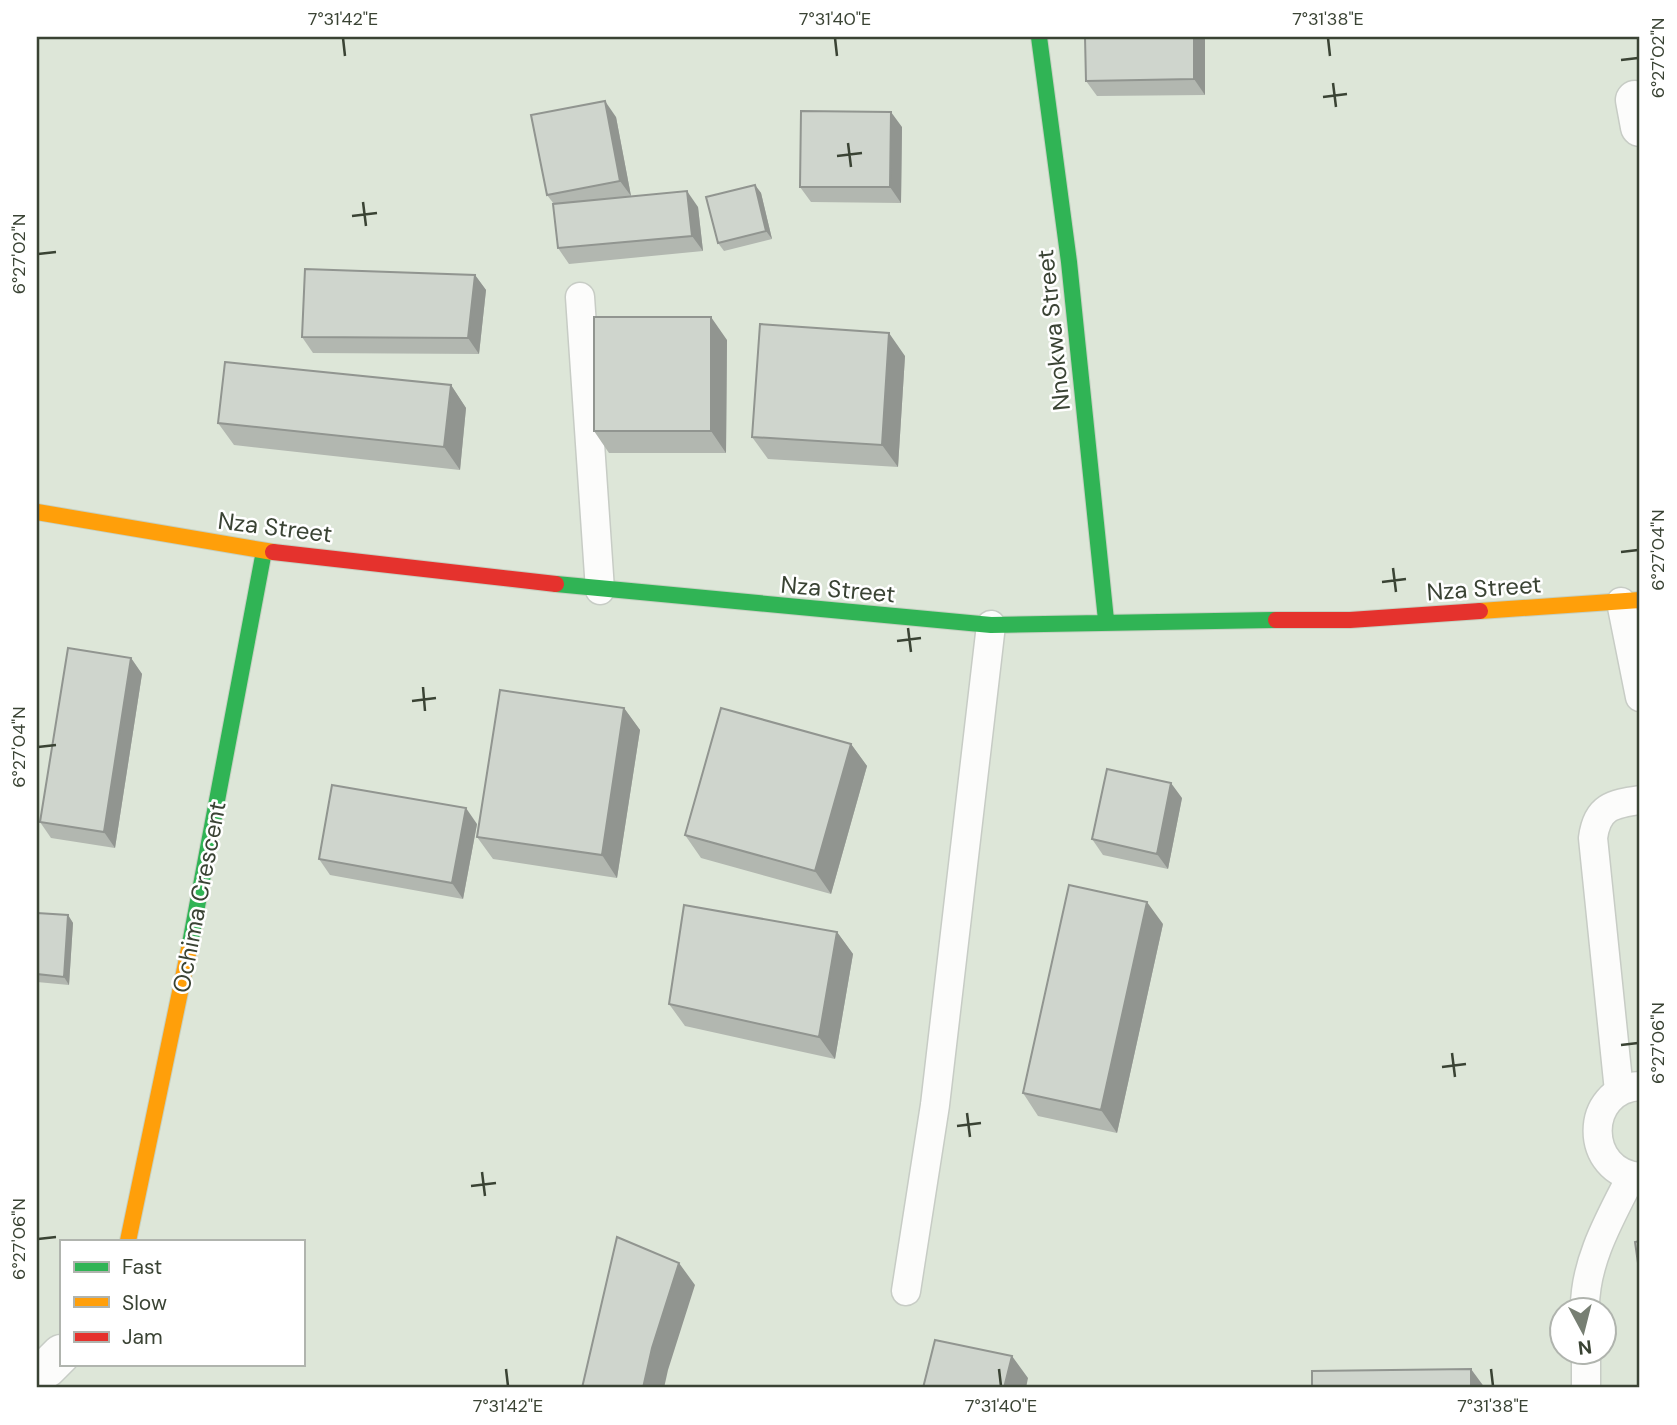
<svg xmlns="http://www.w3.org/2000/svg" width="1677" height="1425" font-family="'DM Sans',sans-serif">
	<rect width="100%" height="100%" fill="#e9eee7"/>
	<path fill="#dde6d8" fill-rule="evenodd" d="M37,37H1640V1388H37ZM61,1241H303V1364H61ZM1562,1310H1604V1352H1562Z"/>
	<g fill="none" stroke-linecap="round" stroke-linejoin="round">
		<g stroke="#c7ccc5" stroke-width="31">
			<path id="lane" d="M580,297L600,590
				M1621,602L1640,697
				M1640,1086C1583,1089 1584,1173 1640,1177
				M1619,1091L1593,838C1597,807 1612,804 1640,800
				M906,1291L935,1105L991,625
				M1585,1310C1584,1263 1610,1218 1631,1177
				M1586,1352V1388"/>
		</g>
		<g stroke="#c7ccc5" stroke-width="41">
			<path id="street" d="M1635,100L1640,127
				M37,1374L47,1368L61,1354"/>
		</g>
		<g stroke="#c5d0c1" stroke-width="18">
			<path id="fast" d="M1039,37L1069,262L1106,620
				M556,584L991,625L1276,620
				M189,949L264,551"/>
		</g>
		<g stroke="#c5d0c1" stroke-width="18">
			<path id="slow" d="M37,512L273,552
				M1480,611L1640,600
				M128,1241L189,949"/>
		</g>
		<g stroke="#c5d0c1" stroke-width="18">
			<path id="jam" d="M273,552L556,584
				M1276,620H1350L1480,611"/>
		</g>
		<use href="#lane" stroke="#fcfcfb" stroke-width="28"/>
		<use href="#street" stroke="#fcfcfb" stroke-width="38"/>
		<use href="#fast" stroke="#30b455" stroke-width="16"/>
		<use href="#slow" stroke="#ff9f0a" stroke-width="16"/>
		<use href="#jam" stroke="#e5322d" stroke-width="16"/>
	</g>
	<path fill="#b2b7b0" d="M1205,37V95L1097,96L1086,81Z
		M616,117L631,196L698,207L703,251L569,264L558,248L554,204L547,195Z
		M902,127L901,203L811,202L800,187Z
		M755,185L761,193L772,239L724,251L718,243Z
		M475,275L486,290L479,354L313,353L302,337Z
		M727,340L726,453H609L594,431Z
		M905,356L898,467L768,459L752,437Z
		M451,385L466,408L460,470L234,445L218,423Z
		M131,658L142,674L115,848L51,838L40,822Z
		M624,708L640,730L617,878L493,859L477,837Z
		M851,744L867,766L831,894L701,858L685,835Z
		M1182,798L1168,869L1103,855L1092,839Z
		M477,824L463,899L330,875L319,859Z
		M37,913L68,915L73,923L69,985L37,982Z
		M1163,924L1117,1133L1038,1116L1023,1093Z
		M837,932L853,954L835,1059L685,1026L669,1004Z"/>
	<path fill="#919590" d="M1194,37H1205V95L1194,79Z
		M605,101L616,117L631,196L620,181Z
		M891,112L902,127L901,203L890,187Z
		M755,185L761,193L772,239L766,231Z
		M687,191L698,207L703,251L692,236Z
		M475,275L486,290L479,354L468,338Z
		M711,317L727,340L726,453L711,431Z
		M889,333L905,356L898,467L882,445Z
		M451,385L466,408L460,470L444,447Z
		M131,658L142,674L115,848L104,832Z
		M624,708L640,730L617,878L602,855Z
		M851,744L867,766L831,894L815,871Z
		M1171,783L1182,798L1168,869L1157,854Z
		M466,808L477,824L463,899L452,883Z
		M1147,902L1163,924L1117,1133L1101,1110Z
		M68,915L73,923L69,985L64,977Z
		M837,932L853,954L835,1059L819,1037Z
		M679,1263L695,1285L668,1370L664,1388H643L652,1348Z
		M1012,1356L1028,1378L1026,1388H1004Z
		M1471,1369L1485,1388H1471Z"/>
	<path fill="#cfd5cd" stroke="#919590" stroke-width="2" d="M1085,37H1194V79L1086,81Z
		M605,101L620,181L547,195L531,115Z
		M801,111L891,112L890,187H800Z
		M755,185L766,231L718,243L706,197Z
		M687,191L692,236L558,248L553,204Z
		M305,269L475,275L468,338L302,337Z
		M594,317H711V431H594Z
		M760,324L889,333L882,445L752,437Z
		M225,362L451,385L444,447L218,423Z
		M68,648L131,658L104,832L40,822Z
		M500,690L624,708L602,855L477,837Z
		M721,708L851,744L815,871L685,835Z
		M1107,769L1171,783L1157,854L1092,839Z
		M332,785L466,808L452,883L319,859Z
		M1069,885L1147,902L1101,1110L1023,1093Z
		M684,905L837,932L819,1037L669,1004Z
		M37,913L68,915L64,977L37,974Z
		M617,1237L679,1263L652,1348L643,1388H582Z
		M1640,1241V1277L1635,1242Z
		M935,1340L1012,1356L1004,1388H923Z
		M1471,1369V1388H1312V1371Z"/>
	<path fill="none" stroke="#3a4334" stroke-width="2.5" d="M343,38L345,56M835,38L837,56M1328,38L1330,56M1621,60L1638,58M1333,83L1336,107M1323,97L1347,94M848,143L851,167M837,156L862,153M363,202L366,226M352,216L377,213M38,254L56,252M1621,552L1638,550M1393,568L1396,592M1382,582L1406,579M908,628L911,652M897,641L921,638M423,687L425,711M412,701L436,698M38,747L56,745M1621,1045L1638,1043M1452,1053L1455,1077M1442,1067L1466,1064M967,1113L970,1137M957,1126L981,1123M482,1172L485,1196M471,1186L496,1183M38,1239L56,1237M506,1369L508,1386M999,1369L1001,1386M1491,1369L1493,1386"/>
	<g text-anchor="middle" dominant-baseline="central" stroke-width="5" stroke-linejoin="round" paint-order="stroke">
		<g font-size="24" fill="#3a4334" stroke="#fff">
			<text transform="translate(1053 330) rotate(-96)">Nnokwa Street</text>
			<text transform="translate(275 527) rotate(7)">Nza Street</text>
			<text transform="translate(1484 588) rotate(-4)">Nza Street</text>
			<text transform="translate(838 589) rotate(5)">Nza Street</text>
			<text transform="translate(199 897) rotate(-79)">Ochima Crescent</text>
		</g>
	</g>
	<rect width="1677" height="1425" fill="none" stroke="#ffffff" stroke-width="77"/>
	<rect x="60" y="1240" width="245" height="126" fill="#ffffff" stroke="#b0b4ae" stroke-width="2"/>
	<rect x="74" y="1262" width="35" height="10" fill="#30b455" stroke="#b0b4ae" stroke-width="2"/>
	<text x="122" y="1274" font-size="21" fill="#3a4334">Fast</text>
	<rect x="74" y="1297" width="35" height="10" fill="#ff9f0a" stroke="#b0b4ae" stroke-width="2"/>
	<text x="122" y="1310" font-size="21" fill="#3a4334">Slow</text>
	<rect x="74" y="1332" width="35" height="10" fill="#e5322d" stroke="#b0b4ae" stroke-width="2"/>
	<text x="122" y="1344" font-size="21" fill="#3a4334">Jam</text>
	<g transform="translate(1583 1331) rotate(173)"><circle r="33" fill="#ffffff" stroke="#b0b4ae" stroke-width="2"/>
	<path d="M0-5L12 26L0 18L-12 26Z" fill="#777f73"/>
	<text y="-10" font-size="19" font-weight="bold" text-anchor="middle" fill="#3a4334">N</text>
	</g>
	<rect x="38" y="38" width="1600" height="1348" fill="none" stroke="#3a4334" stroke-width="2.5"/>
	<g font-size="18" text-anchor="middle" fill="#3a4334">
		<text x="343" y="25">7°31'42"E</text>
		<text x="835" y="25">7°31'40"E</text>
		<text x="1328" y="25">7°31'38"E</text>
		<text transform="translate(1658 58) rotate(-90)" y="6">6°27'02"N</text>
		<text transform="translate(19 254) rotate(-90)" y="6">6°27'02"N</text>
		<text transform="translate(1658 550) rotate(-90)" y="6">6°27'04"N</text>
		<text transform="translate(19 747) rotate(-90)" y="6">6°27'04"N</text>
		<text transform="translate(1658 1043) rotate(-90)" y="6">6°27'06"N</text>
		<text transform="translate(19 1239) rotate(-90)" y="6">6°27'06"N</text>
		<text x="508" y="1412">7°31'42"E</text>
		<text x="1001" y="1412">7°31'40"E</text>
		<text x="1493" y="1412">7°31'38"E</text>
	</g>
</svg>
